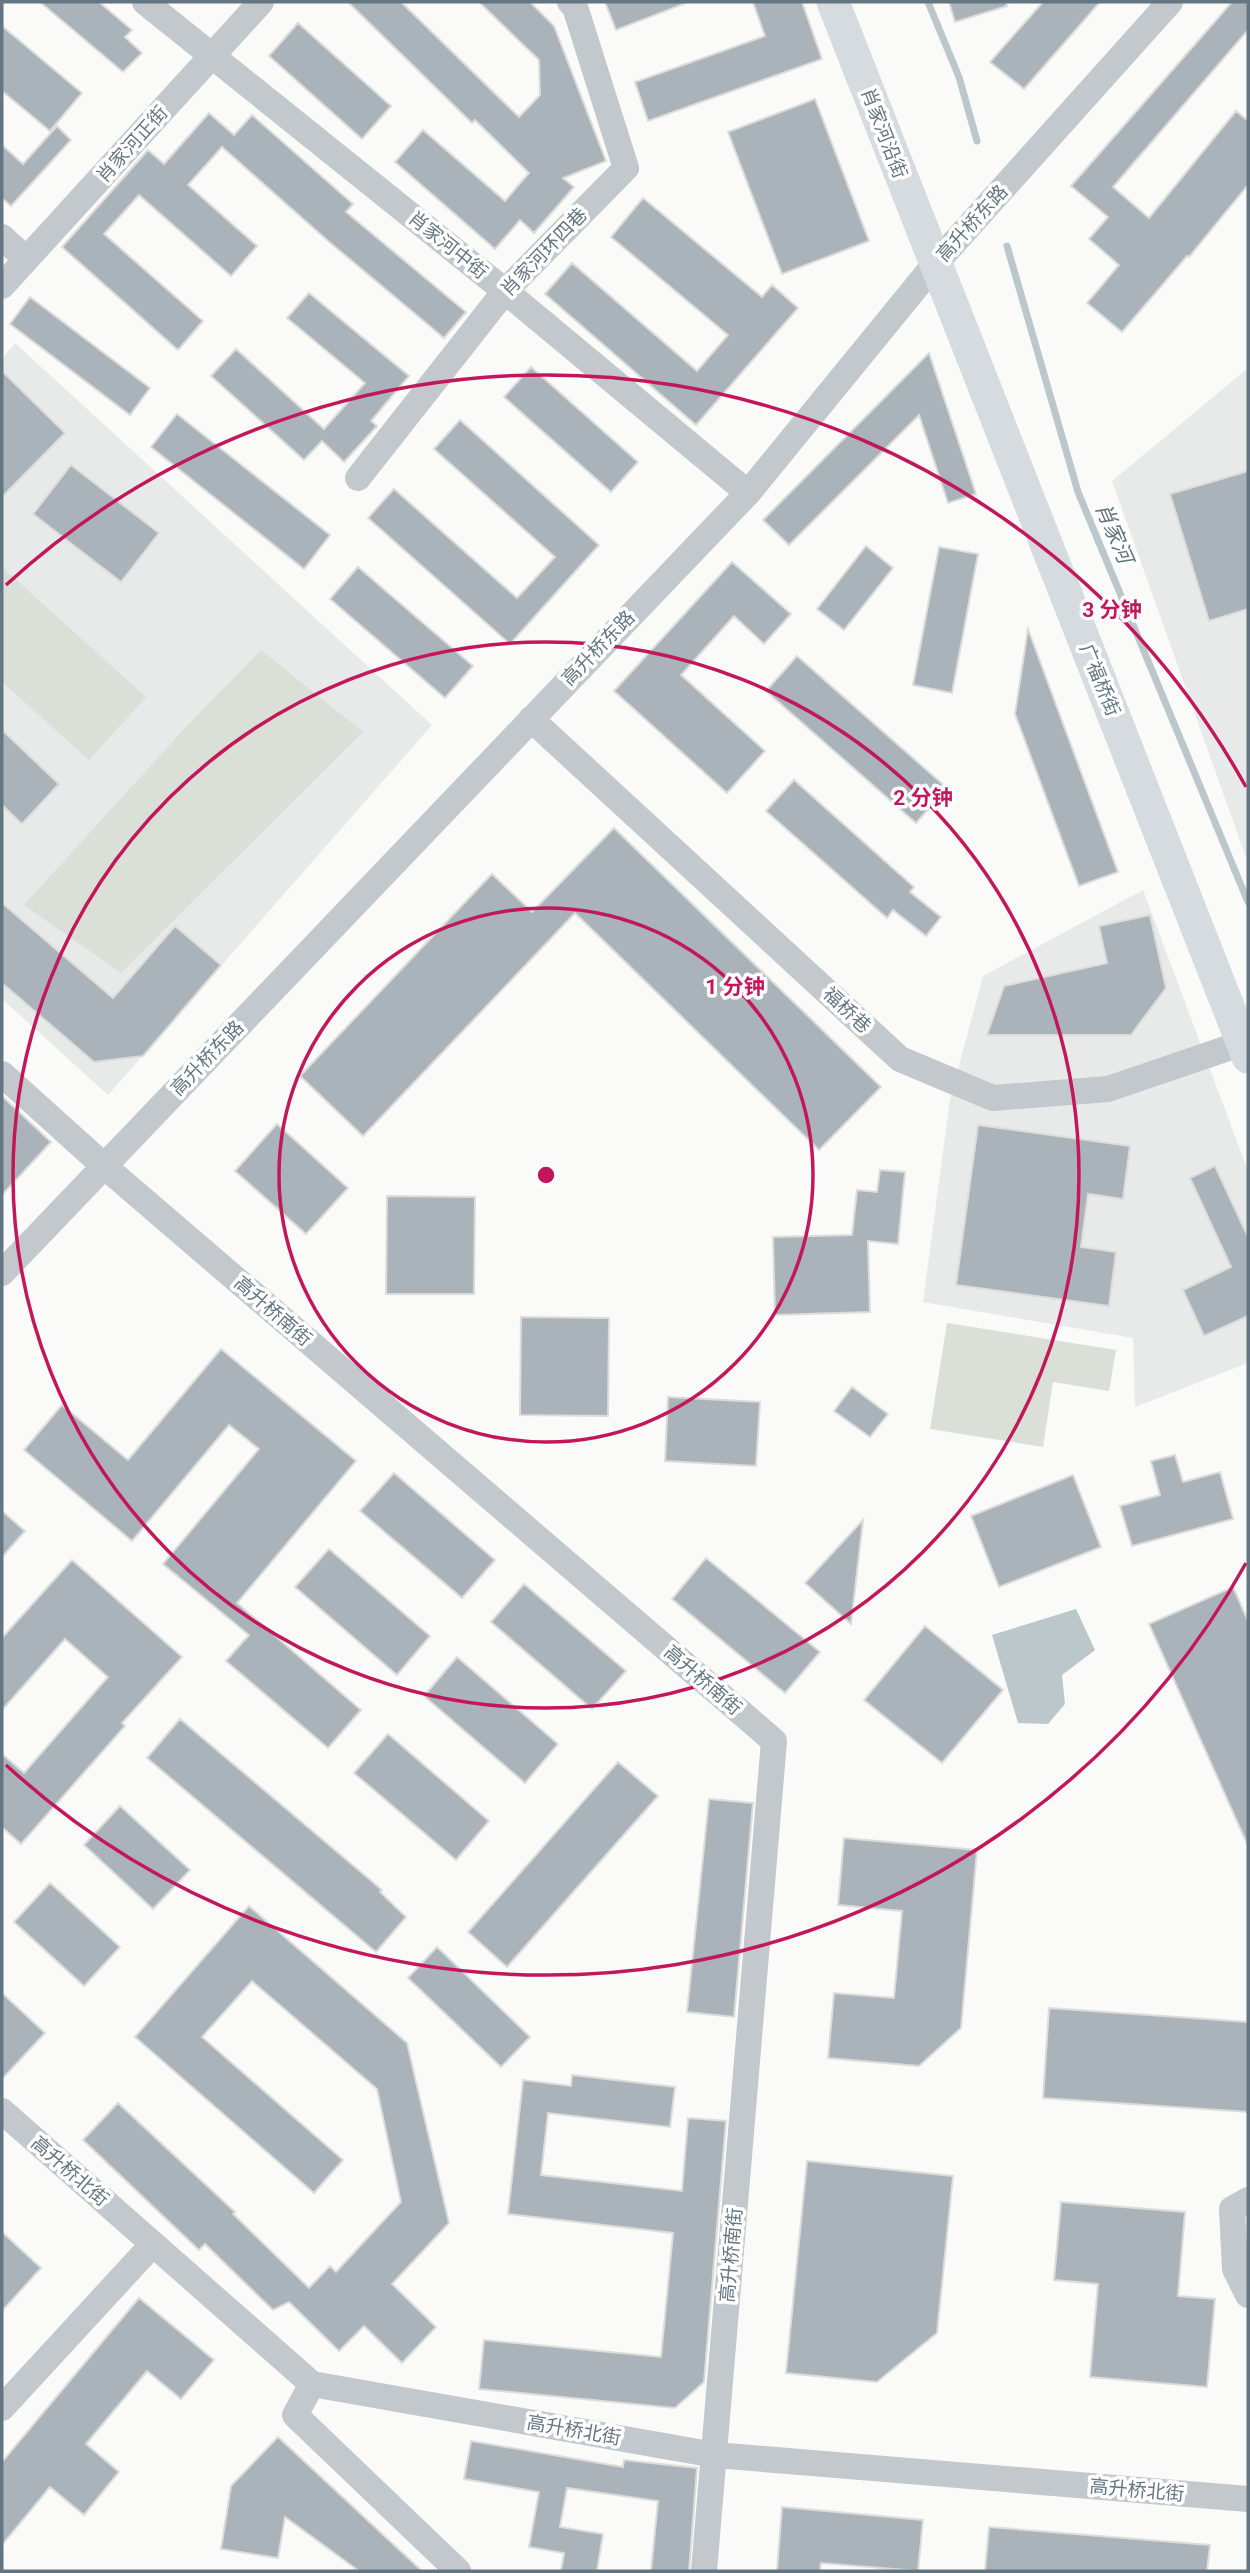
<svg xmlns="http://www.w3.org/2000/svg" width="1250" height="2573" font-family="Roboto,'Noto Sans SC',sans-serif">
	<rect width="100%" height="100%" fill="#fafaf8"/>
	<path fill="#e8e9e9" d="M15,343L432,725L108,1095L2,999V359Z
		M1248,368V863L1112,481Z
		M1143,890L1248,1171V1363L1135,1407L1133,1338L923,1302L950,1099L983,976Z"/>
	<path fill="#dadfd7" d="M2,567L146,697L89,760L2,682Z
		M261,650L363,732L121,973L24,905L185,728Z
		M947,1323L1116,1350L1109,1391L1053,1382L1043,1447L930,1429Z"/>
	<path fill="#bbc7cb" d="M1076,1609L1095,1650L1062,1675L1065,1704L1048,1724L1018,1723L992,1635Z"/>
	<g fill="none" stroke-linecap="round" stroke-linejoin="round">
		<path stroke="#bbc7cb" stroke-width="7" d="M928,2L959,77L977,141
			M1007,246L1078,492L1248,902"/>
	</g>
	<path fill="#aab3b9" stroke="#dcdcda" stroke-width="2" d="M40,2H99L132,30L125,37L142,53L123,72Z
		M348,2H401L519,117L540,95L539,60L479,2H530L554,26L606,161L563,178L574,187L534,233L520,220L495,249L395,162L423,130L505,201L529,173L475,120L472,123Z
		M605,2H686V3L616,30Z
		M753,2H802L822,59L648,121L635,82L765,36Z
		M949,2H1006L1007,6L955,22Z
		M1043,2H1100L1024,89L990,62Z
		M1232,2H1248V30L1113,187L1149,218L1236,111L1248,121V185L1189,257L1187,256L1122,332L1087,303L1119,265L1089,239L1108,217L1071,186Z
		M298,23L391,106L362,139L269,56Z
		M2,26L82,93L50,131L2,91Z
		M815,99L869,241L782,274L728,132Z
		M209,113L234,135L252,115L353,204L346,212L466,312L444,338L327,240L222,147L188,185L257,246L231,276L139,195L104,234L203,321L178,350L62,247L148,150L164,164Z
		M57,126L71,140L11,206L2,198V145L23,164Z
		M643,198L762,297L772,285L798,308L696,425L545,294L572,263L697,371L728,335L611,237Z
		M309,293L409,376L371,421L377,426L344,462L322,441L304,460L211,376L236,349L324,429L365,383L287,318Z
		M30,297L150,388L130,415L10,324Z
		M929,353L976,494L948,503L919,415L789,545L763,520Z
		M531,367L638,462L611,492L504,397Z
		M2,371L65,433L2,497Z
		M177,414L330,535L304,569L151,447Z
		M460,420L599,545L510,644L368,518L394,489L517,598L555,557L434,449Z
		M71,465L159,533L121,582L33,514Z
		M1248,471V609L1209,621L1170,494Z
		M866,546L893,568L844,630L817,609Z
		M939,547L978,554L952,693L913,685Z
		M732,562L791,614L764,644L734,616L681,675L765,751L727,793L614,691Z
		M358,567L473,666L445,698L330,599Z
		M1028,629L1118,872L1079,886L1015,714Z
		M797,656L947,788L916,823L766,691Z
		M2,730L59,784L22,824L2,805Z
		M794,780L914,887L910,892L941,917L926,936L893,910L887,918L766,811Z
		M614,828L881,1087L819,1150L575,913L363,1136L300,1076L492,874L532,912Z
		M2,903L113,998L175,926L221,965L143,1056L94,1062L2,983Z
		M1150,915L1166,988L1131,1035H987L1004,986L1107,963L1099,926Z
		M2,1096L51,1142L2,1195Z
		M277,1124L348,1188L306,1234L235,1171Z
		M978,1125L1130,1146L1123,1199L1088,1194L1081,1247L1116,1252L1109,1306L956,1285Z
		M1215,1166L1248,1237V1316L1204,1336L1183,1290L1231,1267L1190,1178Z
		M880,1170L905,1172L898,1244L868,1241L870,1312L775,1315L773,1237L852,1235L857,1190L877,1192Z
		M387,1196L475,1197L474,1294H386Z
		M521,1317L609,1318L608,1416L520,1415Z
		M221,1349L356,1461L237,1603L361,1710L328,1748L226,1661L249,1635L163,1564L259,1449L229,1425L132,1541L24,1450L62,1405L128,1460Z
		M852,1387L888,1414L870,1437L834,1411Z
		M668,1397L760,1402L756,1466L665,1461Z
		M1175,1455L1183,1482L1220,1472L1233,1519L1132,1546L1120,1506L1160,1495L1151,1461Z
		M394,1473L495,1560L462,1598L360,1511Z
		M1073,1475L1101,1547L999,1587L971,1516Z
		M2,1511L25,1531L2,1557Z
		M863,1520L851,1624L805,1583Z
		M329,1549L430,1636L397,1675L295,1587Z
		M706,1558L820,1652L785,1693L672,1599Z
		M72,1560L182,1657L122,1723L125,1726L21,1844L2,1827V1754L24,1773L108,1677L65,1639L2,1710V1638Z
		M524,1584L626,1671L592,1709L491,1622Z
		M1233,1587L1248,1621V1846L1149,1624Z
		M925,1626L1003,1690L942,1763L864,1700Z
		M457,1657L558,1744L525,1783L424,1696Z
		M180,1719L382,1890L380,1892L406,1917L376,1952L147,1758Z
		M388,1734L489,1821L456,1860L354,1773Z
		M618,1762L658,1796L507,1967L468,1932Z
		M709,1799L753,1803L734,2017L687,2012Z
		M120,1806L190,1870L153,1909L84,1845Z
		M844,1838L977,1850L961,2028L919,2066L828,2058L834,1993L894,1998L902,1911L838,1905Z
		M50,1883L120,1947L84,1986L14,1922Z
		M249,1906L407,2043L449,2223L392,2284L436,2327L402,2363L364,2326L339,2351L289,2302L273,2310L205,2244L199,2250L83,2140L118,2103L235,2212L233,2214L309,2288L330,2266L336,2272L401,2202L377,2089L252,1981L202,2037L343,2160L314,2193L135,2037Z
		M437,1947L530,2037L501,2067L408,1978Z
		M2,1993L45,2033L2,2079Z
		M1049,2008L1248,2022V2112L1043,2098Z
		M572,2075L675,2087L670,2127L548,2113L541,2175L682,2191L688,2118L726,2121L704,2382L675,2408L479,2389L484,2340L661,2357L673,2233L508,2214L523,2080L571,2086Z
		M807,2161L953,2176L937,2333L877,2382L786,2373Z
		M1061,2202L1185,2212L1178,2296L1215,2299L1207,2387L1090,2377L1098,2284L1054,2280Z
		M2,2232L41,2268L2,2311Z
		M139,2298L214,2360L181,2399L147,2371L86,2444L119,2472L84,2515L50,2487L2,2545V2462Z
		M278,2437L422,2571H359L285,2517L278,2558L221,2549L231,2486Z
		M471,2441L623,2467L624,2460L697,2468L689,2571H651L658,2501L567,2488L560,2527L603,2534L597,2571H561L564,2553L529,2547L539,2492L464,2479Z
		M782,2507L923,2520L918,2571L821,2563L820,2571H777Z
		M989,2527L1210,2545L1207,2571H985Z"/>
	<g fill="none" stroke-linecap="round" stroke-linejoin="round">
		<path stroke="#c3c8cc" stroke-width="26" d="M145,2L505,291L748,493
			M2,237L26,259
			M2,286L261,2
			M358,478L505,291L626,168L575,7L570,2
			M531,719L900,1059L993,1098L1108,1089L1243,1043
			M2,1074L104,1166L774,1741L704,2571
			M2,1273L748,493L935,264L1170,2
			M2,2111L312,2384L715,2455L1248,2499
			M1248,2200L1232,2209L1235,2269L1248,2295
			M312,2384L295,2415L458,2571
			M2,2408L153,2244"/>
		<path stroke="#d6dbdf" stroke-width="33" d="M833,2L1248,1057"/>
	</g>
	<g fill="none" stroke="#c2185b" stroke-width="3.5">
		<circle cx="546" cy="1175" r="267"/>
		<circle cx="546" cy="1175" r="533"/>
		<path d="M1246 1563A800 800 0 0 1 6 1765M6 585A800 800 0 0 1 1246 787"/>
	</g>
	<g text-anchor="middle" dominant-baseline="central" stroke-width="7" stroke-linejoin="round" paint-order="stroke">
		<g font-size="19" fill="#657683" stroke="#fff">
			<text transform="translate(884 133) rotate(69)">肖家河沿街</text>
			<text transform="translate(132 144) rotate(-48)">肖家河正街</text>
			<text transform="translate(972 223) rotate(-48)">高升桥东路</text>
			<text transform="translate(448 245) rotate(39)">肖家河中街</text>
			<text transform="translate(544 252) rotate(-46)">肖家河环四巷</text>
			<text transform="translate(598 648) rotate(-46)">高升桥东路</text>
			<text transform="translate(1100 680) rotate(68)">广福桥街</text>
			<text transform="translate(847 1010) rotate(43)">福桥巷</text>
			<text transform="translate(207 1058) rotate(-46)">高升桥东路</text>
			<text transform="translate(273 1311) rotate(41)">高升桥南街</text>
			<text transform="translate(703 1680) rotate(41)">高升桥南街</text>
			<text transform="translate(70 2171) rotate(41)">高升桥北街</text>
			<text transform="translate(731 2255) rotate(-85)">高升桥南街</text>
			<text transform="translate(574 2430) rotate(10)">高升桥北街</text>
			<text transform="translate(1137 2490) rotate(5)">高升桥北街</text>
		</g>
		<g font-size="21" font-style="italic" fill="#60757c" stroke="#fff">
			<text transform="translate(1114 533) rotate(67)">肖家河</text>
		</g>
	</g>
	<circle cx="546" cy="1175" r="10" fill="#c2185b" stroke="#fff" stroke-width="3.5"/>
	<g font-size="21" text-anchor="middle" font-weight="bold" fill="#c2185b" stroke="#fff" stroke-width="7" stroke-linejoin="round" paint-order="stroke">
		<text x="1112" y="617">3 分钟</text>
		<text x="923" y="805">2 分钟</text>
		<text x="735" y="994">1 分钟</text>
	</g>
	<rect width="1250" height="2573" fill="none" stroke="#657683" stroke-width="7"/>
</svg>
